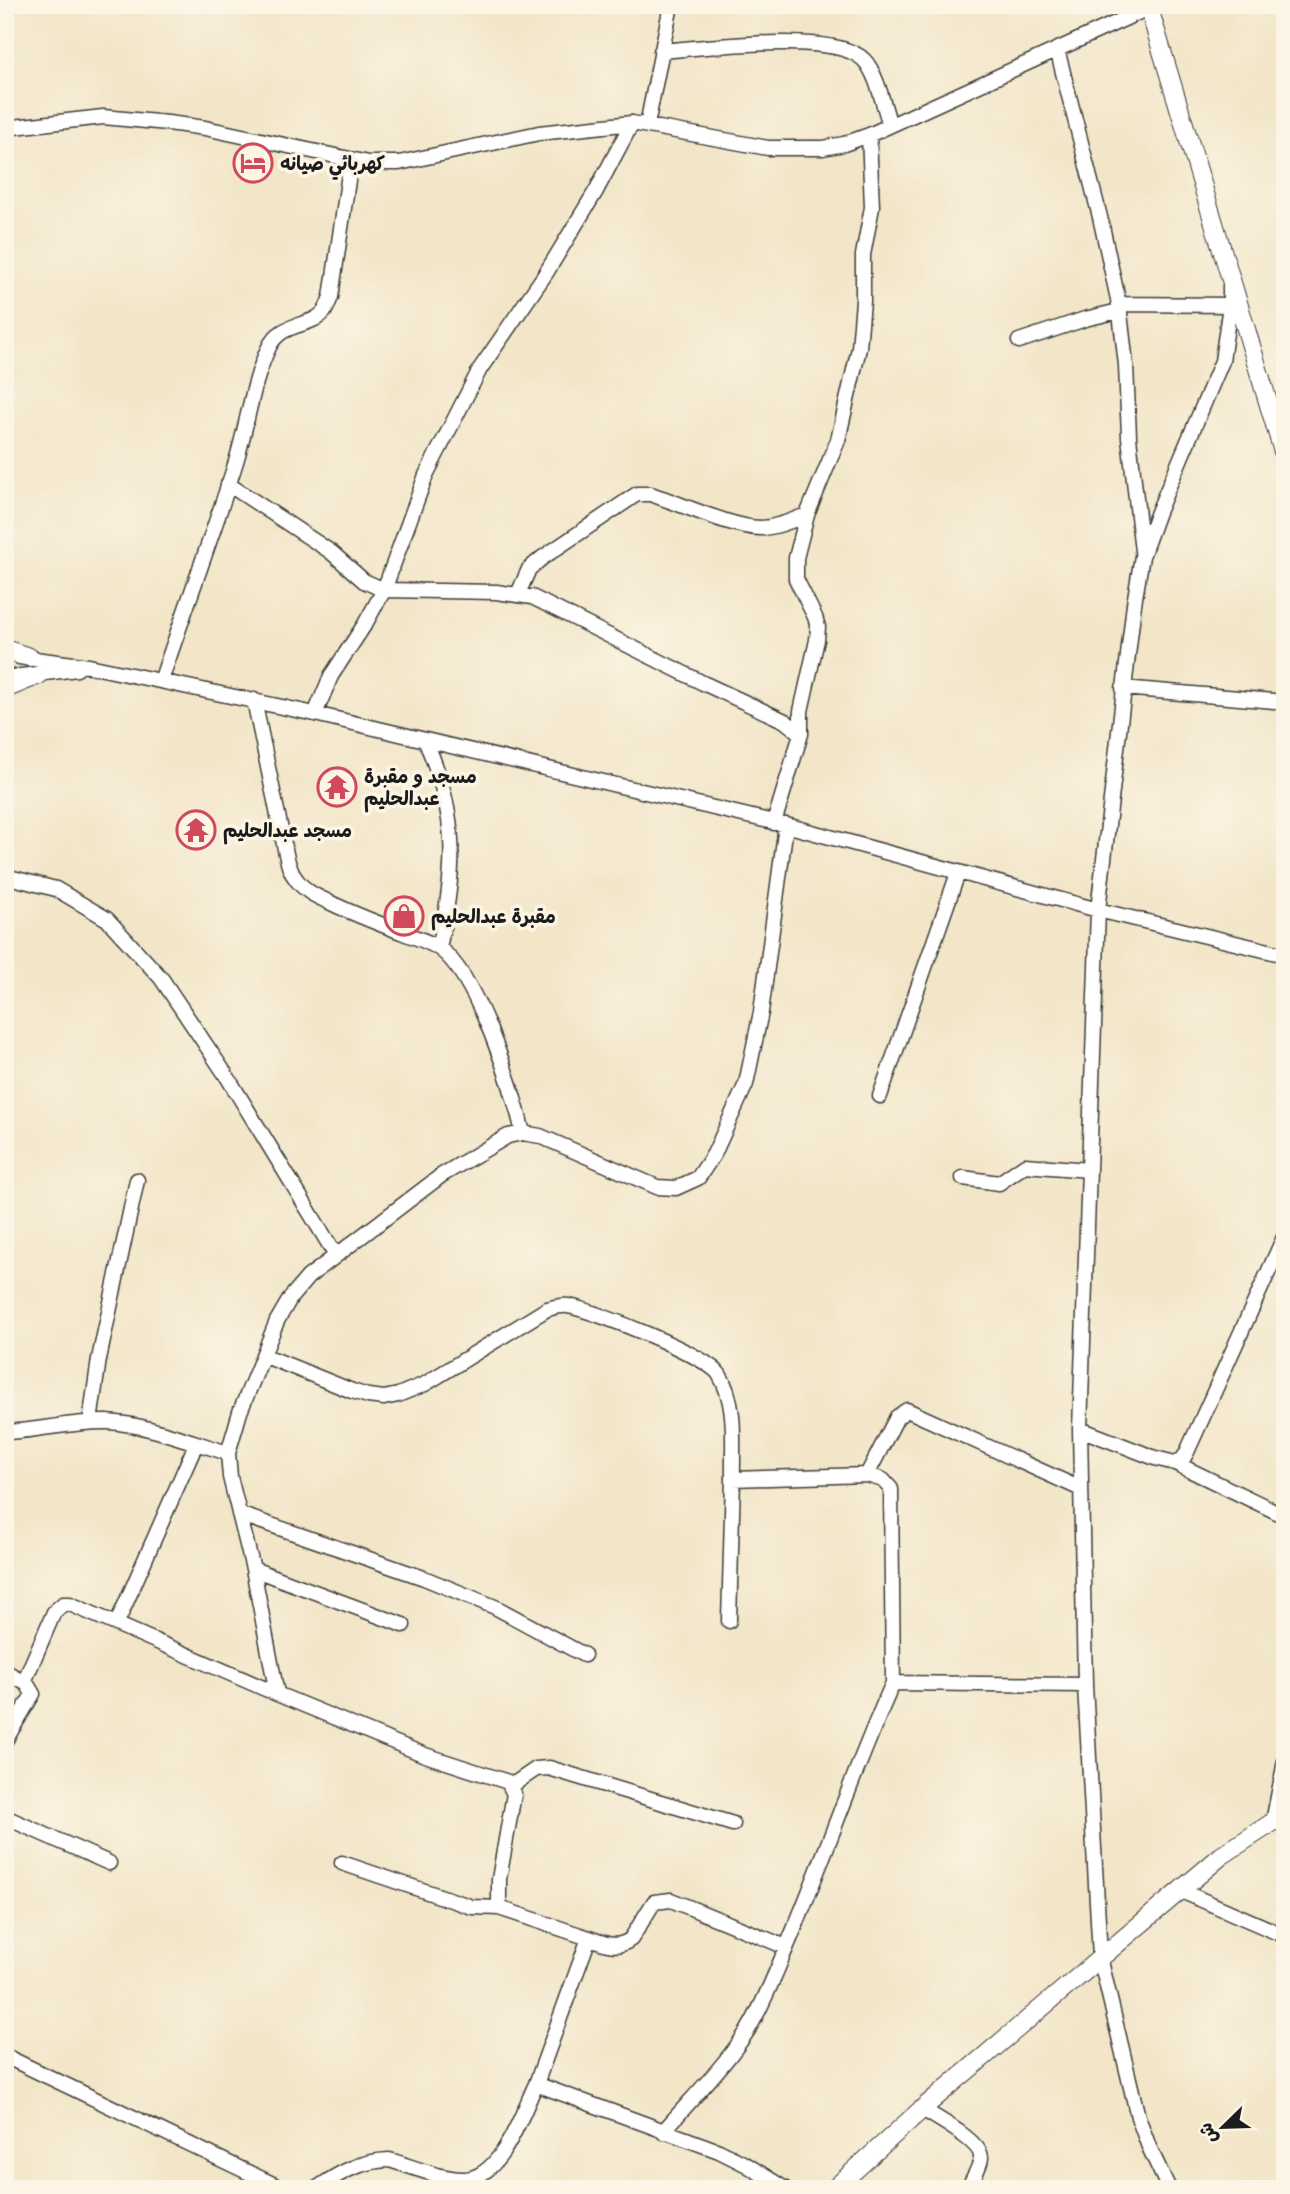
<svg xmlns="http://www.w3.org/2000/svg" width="1290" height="2194" font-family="Sriracha,'Playpen Sans Arabic',sans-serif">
	<rect width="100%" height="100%" fill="#fcf5e5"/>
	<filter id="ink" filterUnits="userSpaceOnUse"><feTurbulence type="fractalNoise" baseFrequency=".0143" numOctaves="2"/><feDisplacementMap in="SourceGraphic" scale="14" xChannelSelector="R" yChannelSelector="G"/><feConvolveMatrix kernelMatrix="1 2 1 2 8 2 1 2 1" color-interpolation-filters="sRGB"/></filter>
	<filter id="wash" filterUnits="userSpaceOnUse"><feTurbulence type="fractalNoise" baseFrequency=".00686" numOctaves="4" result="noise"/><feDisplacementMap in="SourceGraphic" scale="28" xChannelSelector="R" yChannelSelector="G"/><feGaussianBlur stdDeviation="1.57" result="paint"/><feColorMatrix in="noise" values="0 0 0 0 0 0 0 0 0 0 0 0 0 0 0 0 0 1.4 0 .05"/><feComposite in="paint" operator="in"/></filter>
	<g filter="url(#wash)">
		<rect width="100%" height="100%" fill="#f2e5c8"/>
	</g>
	<g filter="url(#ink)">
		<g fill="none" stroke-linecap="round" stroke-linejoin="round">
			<g stroke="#3c3a36" stroke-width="17">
				<path id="minor" d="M1057,49L1100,217L1119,304L1126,365L1129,437L1142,551
					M661,51C702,48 836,30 864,60C877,73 884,108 890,125
					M647,125L671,5
					M5,128L103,117L168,123L205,128L368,163H399L539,133L632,123L768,148H823L844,144L869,135L1155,5
					M1119,304L1230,305
					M1019,341L1085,319L1119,311
					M228,484L331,552L364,581L384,590L496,592L532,597L703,683L785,721L801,734
					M518,594L529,569L542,558L637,494H650C680,503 730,527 760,528C776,528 792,520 807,515
					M19,657L89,666L315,714L786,825L1098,910L1285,955
					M5,678L77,669
					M161,681C185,610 211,539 234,468C247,429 251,386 268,349C281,320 309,329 324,312C327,308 329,301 331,297L351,160
					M1123,688L1285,702
					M254,700L286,854C288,863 290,872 296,879C305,892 318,897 331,903C354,914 377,923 401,932C413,937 429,941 440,949C477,976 513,1088 523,1133
					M315,714L331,676L365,624L384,590L426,475L480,369L546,273L596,191L632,123
					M426,742C459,818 456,869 439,948
					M774,823L801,734V711L817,640L818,627L815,617L796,579V558L807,515L838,440L859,348L863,301V255L872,207L869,135
					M5,876L56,889L107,919L161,978L228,1078L335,1254
					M880,1096L958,873
					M963,1178L999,1183L1025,1165L1089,1170
					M263,1355L352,1391L368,1396L384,1398L398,1395L425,1384L547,1309C555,1307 561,1305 568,1306C593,1310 706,1355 719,1374C738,1405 732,1444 733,1479L867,1475L883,1480L891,1489L893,1683
					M90,1422L99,1359L137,1180
					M1080,1429L1155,1458L1175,1463L1285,1516
					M5,1432C40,1431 73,1421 107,1422C146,1424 191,1442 228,1453
					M1175,1463L1183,1459L1187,1452L1285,1235
					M867,1475L897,1417L907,1410L1081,1489
					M239,1514L424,1578L495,1607L584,1655
					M253,1569L403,1625
					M729,1621L733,1479
					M117,1623L196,1444
					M5,1671L27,1684L33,1694L5,1741
					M24,1682L54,1612L63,1604H70L277,1694
					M511,1786L536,1769L549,1768L733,1824
					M5,1817L109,1863
					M1273,1822L1285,1761
					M342,1863L472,1907L499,1908
					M1179,1890L1285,1936
					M589,1938L499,1908V1879L514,1794L508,1782L425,1755L277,1694L253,1569L230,1477L228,1453L240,1412L277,1321L291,1297L308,1277L442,1175L508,1136L523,1133L540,1136L657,1187L676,1188L698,1178L714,1154L746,1084L761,1012L786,825
					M5,2056L283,2189
					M536,2084L589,1938C604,1943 617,1950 631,1939L654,1902L671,1900L786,1947
					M922,2109C935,2117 982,2142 981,2158C980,2168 972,2179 968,2189
					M663,2132C691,2099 725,2066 748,2030C765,2002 777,1969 790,1939C826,1854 855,1767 893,1683L1085,1685
					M316,2189C339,2173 360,2161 389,2160C411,2166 440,2179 463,2179C501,2180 522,2113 536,2084L719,2151L747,2165L785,2189
					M1169,2189L1149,2147L1138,2117L1100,1957L1085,1685L1080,1429L1098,910L1134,604L1142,556L1158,512L1222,361L1230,305V286"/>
			</g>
			<g stroke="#3c3a36" stroke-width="20">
				<path id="tertiary" d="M1148,5L1285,458
					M5,649L29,657
					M5,689L39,675
					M834,2189L922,2109L1221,1856L1273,1822L1285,1818"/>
			</g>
			<use href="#minor" stroke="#fff" stroke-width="14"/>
			<use href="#tertiary" stroke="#fff" stroke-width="18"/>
		</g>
	</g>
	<defs>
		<g id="hotel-ring" transform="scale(2.0125)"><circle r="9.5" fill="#fcf5e5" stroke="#d1495b" stroke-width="1.5"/><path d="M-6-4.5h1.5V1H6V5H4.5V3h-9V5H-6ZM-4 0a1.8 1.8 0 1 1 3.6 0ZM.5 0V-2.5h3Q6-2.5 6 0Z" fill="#d1495b"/></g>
		<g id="temple-ring" transform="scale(2.0125)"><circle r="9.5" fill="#fcf5e5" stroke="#d1495b" stroke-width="1.5"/><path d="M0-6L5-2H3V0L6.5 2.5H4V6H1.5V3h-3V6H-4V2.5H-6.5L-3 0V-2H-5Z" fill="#d1495b"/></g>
		<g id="shop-ring" transform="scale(2.0125)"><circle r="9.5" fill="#fcf5e5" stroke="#d1495b" stroke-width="1.5"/><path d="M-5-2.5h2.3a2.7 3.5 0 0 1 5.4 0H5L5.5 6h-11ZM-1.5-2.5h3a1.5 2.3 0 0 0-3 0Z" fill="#d1495b"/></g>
	</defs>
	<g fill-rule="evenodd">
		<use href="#hotel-ring" x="253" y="163"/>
		<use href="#temple-ring" x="337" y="787"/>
		<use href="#temple-ring" x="196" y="830"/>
		<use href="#shop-ring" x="404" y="916"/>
	</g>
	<g text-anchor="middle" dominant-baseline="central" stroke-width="7" stroke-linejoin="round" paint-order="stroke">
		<g font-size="19" font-weight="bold" fill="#1c1c1c" stroke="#fcf5e5" text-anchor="start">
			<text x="280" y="163">كهربائي صيانه</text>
			<text x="364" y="776">مسجد و مقبرة<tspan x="364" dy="22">عبدالحليم</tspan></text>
			<text x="223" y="830">مسجد عبدالحليم</text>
			<text x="431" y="916">مقبرة عبدالحليم</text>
		</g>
	</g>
	<rect width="1290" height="2194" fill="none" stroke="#fcf5e5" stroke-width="28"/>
	<g transform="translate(1223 2127) rotate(247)" stroke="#fcf5e5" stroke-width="5" paint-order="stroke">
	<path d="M0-5L12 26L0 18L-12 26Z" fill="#1c1c1c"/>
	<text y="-10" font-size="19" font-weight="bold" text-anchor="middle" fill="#1c1c1c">ش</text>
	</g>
</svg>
